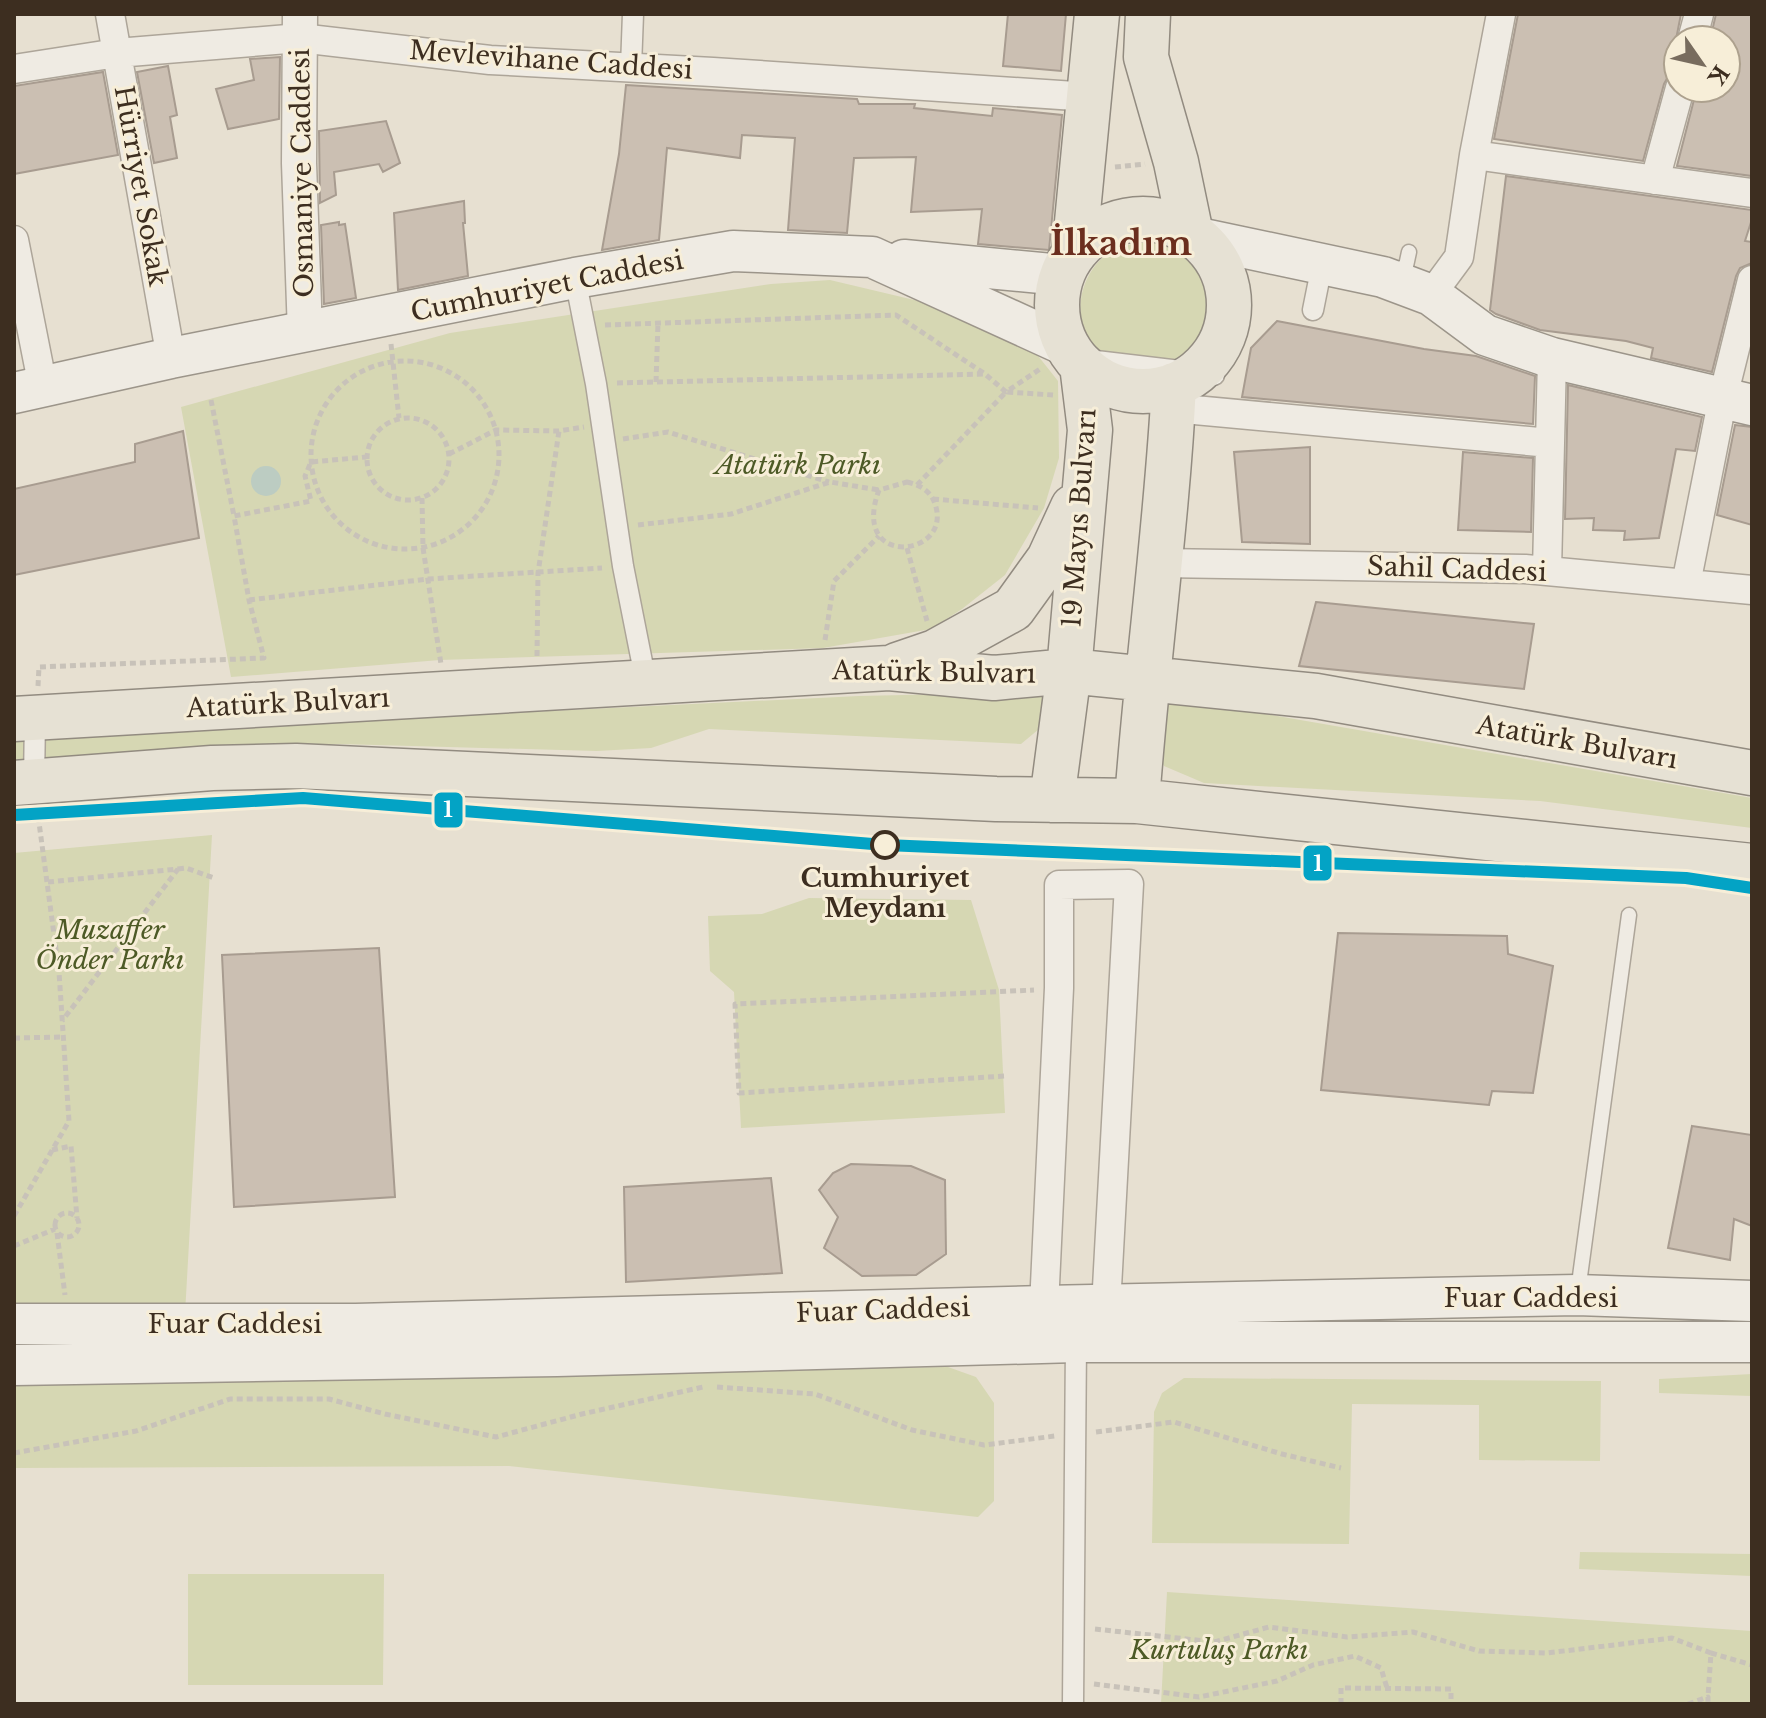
<svg xmlns="http://www.w3.org/2000/svg" width="1766" height="1718" font-family="'Libre Baskerville',serif">
	<rect width="100%" height="100%" fill="#e7e0d1"/>
	<path fill="#d6d7b3" d="M1148,242C1193,250 1227,286 1206,334C1199,352 1176,374 1155,374C1145,373 1130,364 1120,360C1112,357 1099,354 1093,347C1071,319 1079,275 1107,254C1119,245 1133,244 1148,242Z
		M830,280L986,317L1031,347L1058,381L1059,458L1044,508L1005,575L962,609L931,629L823,648L440,660L231,677L181,407L450,333L771,284Z
		M1035,692L1051,704L1039,729L1021,744L709,729L651,748L597,751L340,744L14,760V737L859,696Z
		M1165,703L1254,712L1752,798V828L1540,801L1204,783L1164,766L1154,748Z
		M212,835L185,1314L14,1312V853Z
		M809,898L971,900L999,990L1005,1113L741,1128L734,992L710,971L708,916L762,914Z
		M948,1367L976,1377L994,1403V1501L978,1517L509,1466L14,1468V1381Z
		M1752,1374V1396L1659,1393V1379Z
		M1184,1378L1601,1381L1600,1461L1479,1460V1405L1352,1404L1349,1544L1152,1543L1154,1412L1162,1393Z
		M1580,1552L1752,1554V1576L1579,1569Z
		M188,1574H384L383,1685H188Z
		M1167,1592L1752,1631V1704H1161Z"/>
	<path fill="#bcccc2" d="M251 481a15 15 0 1 1 30 0a15 15 0 1 1-30 0Z"/>
	<path fill="#cbbfb2" stroke="#a89c90" stroke-width="2" d="M1008,14H1066L1061,71L1003,66Z
		M1518,14H1681L1669,75L1664,84L1643,161L1494,139Z
		M1716,14H1752V176L1677,166L1697,88H1726V40H1710Z
		M280,57L279,119L228,129L216,89L254,80L250,59Z
		M168,66L177,115L170,117L177,158L154,163L137,72Z
		M103,72L118,155L14,174V86Z
		M626,85L857,99L859,104H915L914,108L992,116L993,108L1062,115L1049,250L978,244L982,209L911,212L916,157L854,158L847,233L788,230L795,138L742,135L740,158L667,148L659,240L602,250L619,154Z
		M386,121L400,163L383,172L379,164L334,172L336,195L320,203L319,131Z
		M1506,176L1752,210V219L1745,241L1752,242V263L1740,268L1736,276L1712,372L1651,358L1653,348L1626,341L1540,330L1496,314L1490,310Z
		M464,201L465,223H463L468,276L398,290L394,213Z
		M339,222V225L345,224L356,298L324,304L321,225Z
		M1277,321L1424,349L1476,356L1535,376L1533,424L1242,397L1251,348Z
		M1568,385L1702,417L1695,451L1676,449L1659,538L1624,540L1625,531L1593,530L1594,518L1565,519Z
		M1735,425L1752,427V525L1717,515Z
		M183,431L199,538L14,575V489L135,462V444Z
		M1310,447V544L1242,542L1234,452Z
		M1463,452L1533,458L1531,532L1458,530Z
		M1316,602L1534,624L1524,689L1299,666Z
		M1338,933L1507,936L1508,954L1553,966L1533,1093L1492,1091L1489,1105L1321,1090Z
		M379,948L395,1197L234,1207L222,955Z
		M1692,1126L1752,1135V1226L1734,1219L1730,1260L1668,1248Z
		M851,1164L911,1166L945,1180L946,1254L916,1275L862,1276L824,1248L838,1217L819,1190L833,1173Z
		M771,1178L782,1273L626,1282L624,1187Z"/>
	<g fill="none" stroke-linecap="round" stroke-linejoin="round">
		<g stroke="#ada599" stroke-width="17">
			<path id="service" d="M1391,273L1406,266L1409,252
				M1578,1291L1629,915"/>
		</g>
		<g stroke="#ada599" stroke-width="23">
			<path id="pedestrian" d="M631,67L633,14
				M575,278L596,384L623,566L646,682
				M1313,310L1323,260
				M1079,359L1214,375
				M34,782L35,718
				M1073,1704L1076,1342"/>
		</g>
		<g stroke="#ada599" stroke-width="31">
			<path id="minor" d="M110,14L171,358
				M1692,40L1699,14
				M14,69L117,53L300,38L490,60L713,72L1090,97
				M1474,155L1752,193
				M1655,180L1680,88
				M14,240L43,387
				M1431,295L1459,257L1474,155L1501,14
				M1173,408L1550,443
				M1161,563L1525,569L1752,590
				M1547,571L1552,358
				M1686,584L1723,397L1752,280
				M1044,1306L1059,988V885L1129,884L1106,1306"/>
		</g>
		<g stroke="#ada599" stroke-width="37">
			<path id="tertiary" d="M300,14L299,163L305,333"/>
		</g>
		<g stroke="#9c958a" stroke-width="43">
			<path id="secondary" d="M1199,238L1383,277L1431,295L1485,335L1552,358L1752,405
				M904,260L1062,275
				M14,393L171,358L575,278L733,251L872,257L1067,346
				M14,1324H356L1044,1306L1577,1295L1752,1301
				M14,1365L557,1356L1076,1342H1752"/>
		</g>
		<g stroke="#928b80" stroke-width="47">
			<path id="primary" d="M1148,14L1146,57L1176,162L1191,234
				M1057 305a86 86 0 1 1 172 0a86 86 0 1 1-172 0Z
				M1074,253L1097,14
				M897,665L935,652L1013,609L1049,559L1073,507
				M14,719L889,668L994,678L1069,671L1316,696L1752,773
				M14,783L212,768L296,766L996,799L1137,801L1752,866
				M1052,800L1069,671L1090,430L1082,365
				M1137,801C1147,662 1167,524 1174,385"/>
		</g>
		<path stroke="#c8c2b9" stroke-width="5" stroke-dasharray="6 4" stroke-linecap="butt" d="M1115,167L1145,164
			M605,325L896,315L985,374
			M391,344L399,418
			M311 455a94 94 0 1 1 188 0a94 94 0 1 1-188 0Z
			M656,382L658,323
			M617,383L985,374L1006,392L1040,369
			M211,400L234,516
			M367 459a41 41 0 1 1 82 0a41 41 0 1 1-82 0Z
			M623,439L668,432L829,482
			M449,454L496,430L559,431L584,427
			M907,482C920,485 931,491 935,504C954,557 849,570 879,490Z
			M917,485L1006,392L1053,395
			M422,498L423,548L441,664
			M933,499L1038,508
			M638,525L731,514L830,482L879,490
			M907,548L927,621
			M249,600L428,579L602,568
			M825,640L834,581L879,536
			M537,656L538,573L559,431
			M38,686L39,667L264,658L249,600L234,516L311,501L305,476L311,462L366,457
			M178,869L186,868L214,878
			M48,882L178,869L62,1021
			M14,1038L63,1037
			M1004,1076L739,1093L735,1004L1034,990
			M52,1150L71,1146L77,1218
			M55 1225a12 12 0 1 1 24 0a12 12 0 1 1-24 0Z
			M14,1216L69,1121L59,972L38,815
			M57,1233L65,1295
			M14,1246L55,1229
			M717,1387L815,1394L912,1430L984,1445L1055,1436
			M1096,1432L1174,1422L1282,1454L1341,1468
			M14,1453L136,1431L230,1399H329L385,1414L496,1437L582,1414L703,1387
			M1095,1629L1214,1642L1269,1627L1347,1637L1413,1632L1479,1651L1547,1653L1672,1638L1711,1653L1708,1697
			M1711,1653L1752,1665
			M1094,1684L1199,1697L1277,1681L1313,1665L1355,1656L1381,1668L1387,1688
			M1341,1704V1688L1451,1689V1704
			M1688,1704L1708,1697V1704"/>
		<use href="#service" stroke="#efebe3" stroke-width="14"/>
		<use href="#pedestrian" stroke="#efebe3" stroke-width="20"/>
		<use href="#minor" stroke="#efebe3" stroke-width="28"/>
		<use href="#tertiary" stroke="#efebe3" stroke-width="34"/>
		<use href="#secondary" stroke="#efebe3" stroke-width="40"/>
		<use href="#primary" stroke="#e6e1d4" stroke-width="44"/>
		<g stroke="#f7eed8" stroke-width="18">
			<path id="tram-1" d="M14,815L303,798L885,845L1686,878L1752,888"/>
		</g>
		<use href="#tram-1" stroke="#03a3c5" stroke-width="12"/>
	</g>
	<circle fill="#f7eed8" stroke="#3d2e20" stroke-width="4" cx="885" cy="845" r="13"/>
	<g text-anchor="middle" dominant-baseline="central" stroke-width="6" stroke-linejoin="round" paint-order="stroke">
		<g font-size="26" fill="#3d2e20" stroke="#f7eed8">
			<text transform="translate(551 60) rotate(4)">Mevlevihane Caddesi</text>
			<text transform="translate(302 173) rotate(-91)">Osmaniye Caddesi</text>
			<text transform="translate(141 186) rotate(80)">Hürriyet Sokak</text>
			<text transform="translate(547 286) rotate(-11)">Cumhuriyet Caddesi</text>
			<text transform="translate(1079 518) rotate(-86)">19 Mayıs Bulvarı</text>
			<text transform="translate(1457 569) rotate(2)">Sahil Caddesi</text>
			<text transform="translate(934 672) rotate(1)">Atatürk Bulvarı</text>
			<text transform="translate(288 703) rotate(-3)">Atatürk Bulvarı</text>
			<text transform="translate(1577 742) rotate(10)">Atatürk Bulvarı</text>
			<text x="1531" y="1298">Fuar Caddesi</text>
			<text transform="translate(883 1310) rotate(-2)">Fuar Caddesi</text>
			<text x="235" y="1324">Fuar Caddesi</text>
		</g>
		<g font-size="26" font-style="italic" fill="#4d5a26" stroke="#f7eed8">
			<text x="798" y="465">Atatürk Parkı</text>
			<text x="110" y="930">Muzaffer<tspan x="110" dy="30">Önder Parkı</tspan></text>
			<text x="1219" y="1650">Kurtuluş Parkı</text>
		</g>
		<g font-size="26" font-weight="bold" fill="#3d2e20" stroke="#f7eed8">
			<text x="885" y="878">Cumhuriyet<tspan x="885" dy="30">Meydanı</tspan></text>
		</g>
		<g font-size="34" font-weight="bold" fill="#6b2e1e" stroke="#f7eed8">
			<text x="1121" y="243">İlkadım</text>
		</g>
	</g>
	<g stroke="#f7eed8" stroke-width="3">
		<rect x="433" y="791" width="31" height="38" rx="8" fill="#03a3c5"/>
		<rect x="1302" y="844" width="31" height="38" rx="8" fill="#03a3c5"/>
	</g>
	<g font-size="22" text-anchor="middle" font-weight="bold" fill="#fff">
		<text x="448" y="817">1</text>
		<text x="1318" y="871">1</text>
	</g>
	<rect width="1766" height="1718" fill="none" stroke="#3d2e20" stroke-width="32"/>
	<g transform="translate(1702 64) rotate(124)"><circle r="38" fill="#f7eed8" stroke="#ada18e" stroke-width="2"/>
	<path d="M0-6L14 30L0 20L-14 30Z" fill="#786c5e"/>
	<text y="-12" font-size="22" font-weight="bold" text-anchor="middle" fill="#3d2e20">K</text>
	</g>
</svg>
